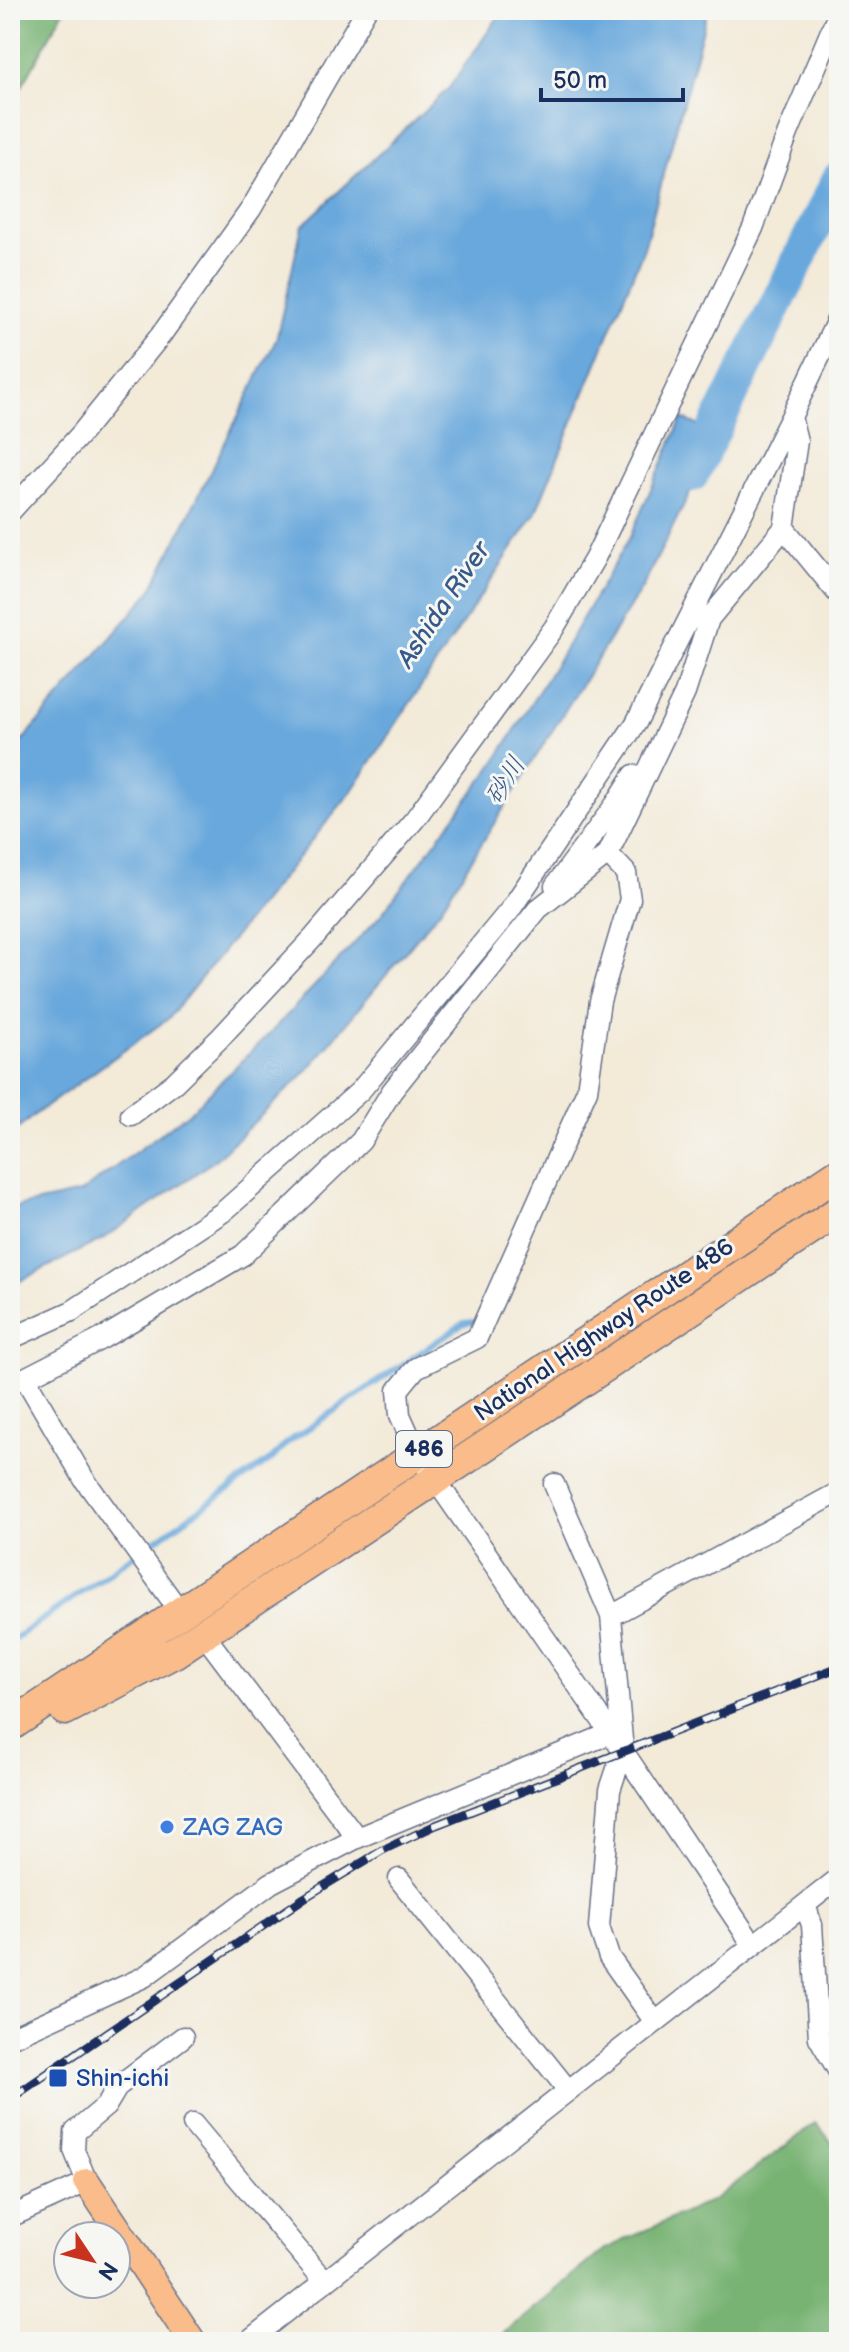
<svg xmlns="http://www.w3.org/2000/svg" width="849" height="2352" font-family="'Balsamiq Sans','Klee One',sans-serif">
	<rect width="100%" height="100%" fill="#f6f6f2"/>
	<filter id="ink" filterUnits="userSpaceOnUse"><feTurbulence type="fractalNoise" baseFrequency=".0125" numOctaves="2"/><feDisplacementMap in="SourceGraphic" scale="16" xChannelSelector="R" yChannelSelector="G"/><feConvolveMatrix kernelMatrix="1 2 1 2 8 2 1 2 1" color-interpolation-filters="sRGB"/></filter>
	<filter id="wash" filterUnits="userSpaceOnUse"><feTurbulence type="fractalNoise" baseFrequency=".006" numOctaves="4" result="noise"/><feDisplacementMap in="SourceGraphic" scale="32" xChannelSelector="R" yChannelSelector="G"/><feGaussianBlur stdDeviation="1.8" result="paint"/><feColorMatrix in="noise" values="0 0 0 0 0 0 0 0 0 0 0 0 0 0 0 0 0 1.4 0 .05"/><feComposite in="paint" operator="in"/></filter>
	<g filter="url(#wash)">
		<rect width="100%" height="100%" fill="#f3ead8"/>
		<path fill="#78b373" stroke="#4a7168" stroke-width="2" d="M10,10H64L10,108Z
			M816,2123L839,2151V2342H493L605,2249L715,2199Z"/>
		<path fill="#69a8dc" stroke="#426c9d" stroke-width="2" d="M503,10H708L644,248L535,514L351,792L169,1018L33,1116L10,1136V755L151,591L276,340L302,226L449,88Z
			M682,418L719,435L643,586L440,910L306,1072L216,1159L105,1238L10,1286V1208L80,1193L190,1112L275,1028L380,916L494,764L564,650L630,537Z"/>
		<g fill="none" stroke-linecap="round" stroke-linejoin="round">
			<path stroke="#69a8dc" stroke-width="6" d="M10,1642L273,1458L285,1444L464,1323L472,1322"/>
			<path stroke="#69a8dc" stroke-width="34" d="M692,475L839,178"/>
		</g>
	</g>
	<g filter="url(#ink)">
		<g fill="none" stroke-linecap="round" stroke-linejoin="round">
			<g stroke="#677089" stroke-width="23">
				<path id="minor" d="M10,512L80,435L161,335L251,209L366,10
					M784,528L839,595
					M695,618L709,619L784,528L797,441L791,417
					M608,854L626,873L630,899L600,1001L587,1090L477,1338L416,1368L398,1390L400,1415L417,1453L623,1751L753,1945
					M555,886L615,805L634,775
					M131,1115L174,1083L219,1039L314,937L415,819L554,628L595,558L753,228L788,133L839,12
					M10,1339L72,1311L223,1212L360,1091L510,910L636,723L791,417L839,316
					M25,1378L84,1479L181,1613
					M10,1382L25,1378L103,1338L243,1255L361,1141L392,1091L538,909L608,854L685,693L709,619
					M554,1484L611,1616L623,1751L610,1790L599,1927L609,1957L655,2022
					M611,1616L839,1492
					M203,1633L357,1838
					M399,1879L568,2090
					M805,1905L812,1925L819,2038L839,2072
					M10,2038L144,1977L271,1883L357,1838L611,1733
					M193,2124L325,2282
					M10,2217L87,2182L74,2150L75,2132L106,2106L118,2086L183,2037
					M248,2342L839,1878"/>
			</g>
			<g stroke="#677089" stroke-width="29">
				<path id="major" d="M87,2182L193,2342"/>
			</g>
			<g stroke="#677089" stroke-width="33">
				<path id="highway" d="M65,1710L174,1653L839,1211
					M10,1726L839,1173"/>
			</g>
			<use href="#minor" stroke="#fff" stroke-width="20"/>
			<use href="#major" stroke="#f9bc8a" stroke-width="26"/>
			<use href="#highway" stroke="#f9bc8a" stroke-width="30"/>
			<g stroke="#1b2f5e" stroke-width="9">
				<path id="rail" d="M10,2099L304,1898L383,1850L436,1825L839,1667"/>
			</g>
			<use href="#rail" stroke="#f6f6f2" stroke-width="6" stroke-dasharray="18" stroke-linecap="butt"/>
		</g>
	</g>
	<circle fill="#3f7fe0" stroke="#f6f6f2" stroke-width="3" cx="167" cy="1827" r="8"/>
	<rect fill="#1a4fb4" stroke="#f6f6f2" stroke-width="3" x="48" y="2068" width="20" height="20" rx="4"/>
	<g text-anchor="middle" dominant-baseline="central" stroke-width="6" stroke-linejoin="round" paint-order="stroke">
		<rect fill="#f6f6f2" stroke="#5d6b8a" stroke-width="2" x="396" y="1431" width="56" height="36" rx="6"/>
		<g font-size="22" font-weight="bold" fill="#1b2f5e">
			<text x="424" y="1449">486</text>
		</g>
		<g font-size="24" fill="#1b2f5e" stroke="#f6f6f2">
			<text transform="translate(604 1330) rotate(-34)">National Highway Route 486</text>
		</g>
		<g font-size="24" fill="#366cbe" stroke="#f6f6f2" text-anchor="start">
			<text x="183" y="1827">ZAG ZAG</text>
		</g>
		<g font-size="24" fill="#164399" stroke="#f6f6f2" text-anchor="start">
			<text x="76" y="2078">Shin-ichi</text>
		</g>
		<g font-size="26" font-style="italic" fill="#36598a" stroke="#f6f6f2">
			<text transform="translate(444 605) rotate(-56)">Ashida River</text>
			<text transform="translate(506 781) rotate(-58)">砂川</text>
		</g>
	</g>
	<rect width="849" height="2352" fill="none" stroke="#f6f6f2" stroke-width="40"/>
	<g transform="translate(92 2260) rotate(125)"><circle r="38" fill="#f6f6f2" stroke="#9ea6b7" stroke-width="2"/>
	<path d="M0-6L14 30L0 20L-14 30Z" fill="#c8321e"/>
	<text y="-12" font-size="22" font-weight="bold" text-anchor="middle" fill="#1b2f5e">N</text>
	</g>
	<path d="M541 88v12h142v-12" fill="none" stroke="#1b2f5e" stroke-width="4"/>
	<text x="553" y="88" font-size="24" fill="#1b2f5e" stroke="#f6f6f2" stroke-width="6" paint-order="stroke">50 m</text>
</svg>
